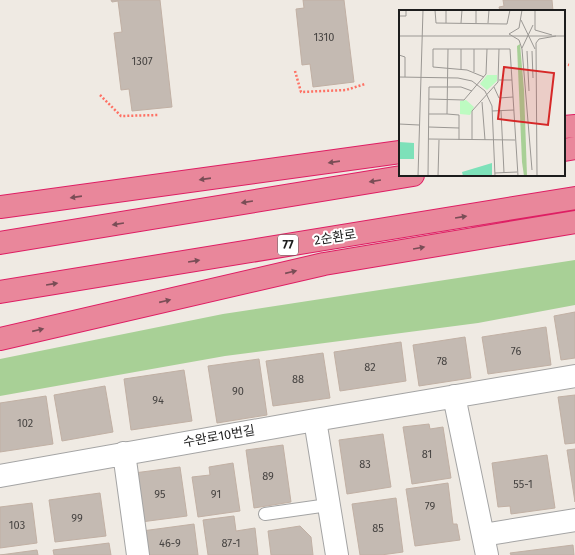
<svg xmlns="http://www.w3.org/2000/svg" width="575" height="555" font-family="'Fira Sans','Noto Sans KR',sans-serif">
	<rect width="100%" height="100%" fill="#efeae3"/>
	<path fill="#a8d096" d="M575,260V305L478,323L225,356L0,396V359L223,314Z"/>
	<path fill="#c4bab2" stroke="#c1b0a4" d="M111,0H160L172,107L132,111L129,89L121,90L114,33L122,32L118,1L112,2Z
		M303,0H344L354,82L313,87L310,64L302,65L296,9L304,8Z
		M503,0H552L553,11H500L499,7L504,6Z
		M575,312V358L561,360L554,316Z
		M546,327L551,365L488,374L482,337Z
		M465,337L471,378L419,386L413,345Z
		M401,342L406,381L340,391L334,352Z
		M323,353L330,398L273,406L266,361Z
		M259,359L267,415L217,423L208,366Z
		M184,370L192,421L131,430L124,379Z
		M105,386L113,432L62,441L54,395Z
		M575,395V443L565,444L558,397Z
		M46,396L53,444L0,452V403Z
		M429,424L430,429L443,427L451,478L412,484L403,427Z
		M383,434L391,487L347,494L339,440Z
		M283,445L291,502L254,508L246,450Z
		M575,449V502L567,450Z
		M547,455L555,508L511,514L510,506L498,507L492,463Z
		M233,463L240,511L198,517L192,477L210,475L209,467Z
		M180,467L187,516L141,522L134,473Z
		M448,483L453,524H457L460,540L415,546L406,489Z
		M100,493L106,536L55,542L49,500Z
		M396,498L403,552L381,555H360L352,504Z
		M32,503L37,543L0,548V507Z
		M234,516L236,531L255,528L258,555H208L203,520Z
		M194,524L198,555H145L142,531Z
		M300,526L311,537L313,555H271L268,531Z
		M109,543L111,555H54L53,550Z
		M573,545L574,555H511L510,553Z
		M37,550L38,555H0Z"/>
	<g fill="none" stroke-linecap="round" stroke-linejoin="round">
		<g stroke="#a4a4a4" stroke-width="14">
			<path id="lane" d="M265,514L328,505"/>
		</g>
		<g stroke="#a4a4a4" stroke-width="24">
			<path id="street" d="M454,396L487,555
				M315,420L337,555
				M124,453L138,555
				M0,476L315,420L575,376
				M483,535L575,520"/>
		</g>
		<g stroke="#de1e63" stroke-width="24">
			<path id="highway" d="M564,127L575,126
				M564,150L575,148
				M0,207L400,152
				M0,243L413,175
				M0,292L575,198
				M0,339L324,264L575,222"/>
		</g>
		<path stroke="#fe7164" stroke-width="2.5" stroke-dasharray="2 2" stroke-linecap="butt" d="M564,64L569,65
			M295,71L301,92L346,90L365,84
			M100,95L121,116L158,115"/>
		<use href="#lane" stroke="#fff" stroke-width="12"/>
		<use href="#street" stroke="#fff" stroke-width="22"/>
		<use href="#highway" stroke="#e9879b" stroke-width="22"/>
	</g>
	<defs><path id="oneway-solid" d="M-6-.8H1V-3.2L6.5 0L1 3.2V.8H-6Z"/></defs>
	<g fill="#794d56">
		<use href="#oneway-solid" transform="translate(334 162) rotate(172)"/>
		<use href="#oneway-solid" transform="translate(205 179) rotate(172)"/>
		<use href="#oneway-solid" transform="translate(375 181) rotate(171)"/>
		<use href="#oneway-solid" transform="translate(76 197) rotate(172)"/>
		<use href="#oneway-solid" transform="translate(247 202) rotate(171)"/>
		<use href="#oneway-solid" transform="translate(461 217) rotate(-9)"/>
		<use href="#oneway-solid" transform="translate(118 224) rotate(171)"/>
		<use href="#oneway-solid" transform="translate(419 248) rotate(-10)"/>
		<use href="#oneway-solid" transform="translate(194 261) rotate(-9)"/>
		<use href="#oneway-solid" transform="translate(291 272) rotate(-13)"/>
		<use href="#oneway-solid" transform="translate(52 284) rotate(-9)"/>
		<use href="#oneway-solid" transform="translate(165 301) rotate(-13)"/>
		<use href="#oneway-solid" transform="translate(38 330) rotate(-13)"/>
	</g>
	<g text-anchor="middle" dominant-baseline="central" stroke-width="4" stroke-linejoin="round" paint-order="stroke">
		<g font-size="11" fill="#474442">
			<text x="324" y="37">1310</text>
			<text x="142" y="61">1307</text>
			<text x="516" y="351">76</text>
			<text x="442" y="361">78</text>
			<text x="370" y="367">82</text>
			<text x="298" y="379">88</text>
			<text x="238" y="391">90</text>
			<text x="158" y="400">94</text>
			<text x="25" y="423">102</text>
			<text x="427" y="454">81</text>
			<text x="365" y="464">83</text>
			<text x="268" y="476">89</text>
			<text x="523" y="484">55-1</text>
			<text x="160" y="494">95</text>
			<text x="216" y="494">91</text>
			<text x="430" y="506">79</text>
			<text x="77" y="518">99</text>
			<text x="17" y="525">103</text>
			<text x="378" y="528">85</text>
			<text x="170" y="543">46-9</text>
			<text x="231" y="543">87-1</text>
		</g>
		<rect fill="#fff" stroke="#616161" stroke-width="1" x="278" y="235" width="20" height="20" rx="3"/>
		<g font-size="12" font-weight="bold" fill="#1d1d1d">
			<text x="288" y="245">77</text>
		</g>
		<g font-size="13" fill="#1d1d1d" stroke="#fff">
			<text transform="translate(335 237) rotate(-9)">2순환로</text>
			<text transform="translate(219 436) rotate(-10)">수완로10번길</text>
		</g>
	</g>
	<g transform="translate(399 10)">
		<rect width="166" height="166" fill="#efeae3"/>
		<path d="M121,34L125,80L128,166H125L123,152L118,36Z" fill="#a8d096"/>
		<path d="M88,65H98V71L88,80L81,74ZM67,90L75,97L71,105L61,104V91Z" fill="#bdfbc1"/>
		<path d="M0,132L15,133V149H0ZM93,153V166H64L63,162Z" fill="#7de1b9"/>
		<path fill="none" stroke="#9b9894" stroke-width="1" d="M36,0L37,13L108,14L111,0M136,0V20L153,25M0,6H7V0M122,10L136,39M47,13V0M62,13L63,0M77,13V0M89,13L90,0M110,24L120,30L123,39L133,160M110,24L120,18L123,0M0,26H166M123,38L134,15M49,39H34V57L68,60L85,67M128,41L130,81M133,41L134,68M0,45L6,47V67M62,59V39M75,62V39M0,67L59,68L73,71L86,81L93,96L96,166M100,70H113M95,77L100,88L114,87M30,89L65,90L87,64L88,39M83,92L86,130M93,101L115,100M102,101L105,163M30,104H48M0,114L20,115M30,117L60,118M29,129L116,130M60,130V105L48,104L49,39H111L119,166M73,130V101L99,72L100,39M96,163L118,162M138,165L137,33L140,29L157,26M19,166L24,0M29,166L30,77H62L73,81M39,166L40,130"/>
		<path fill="#d62828" fill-opacity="0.15" stroke="#d62828" stroke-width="2" d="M105,57L155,63L149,115L99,109Z"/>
		<rect width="166" height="166" fill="none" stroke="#1d1d1d" stroke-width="2"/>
	</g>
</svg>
